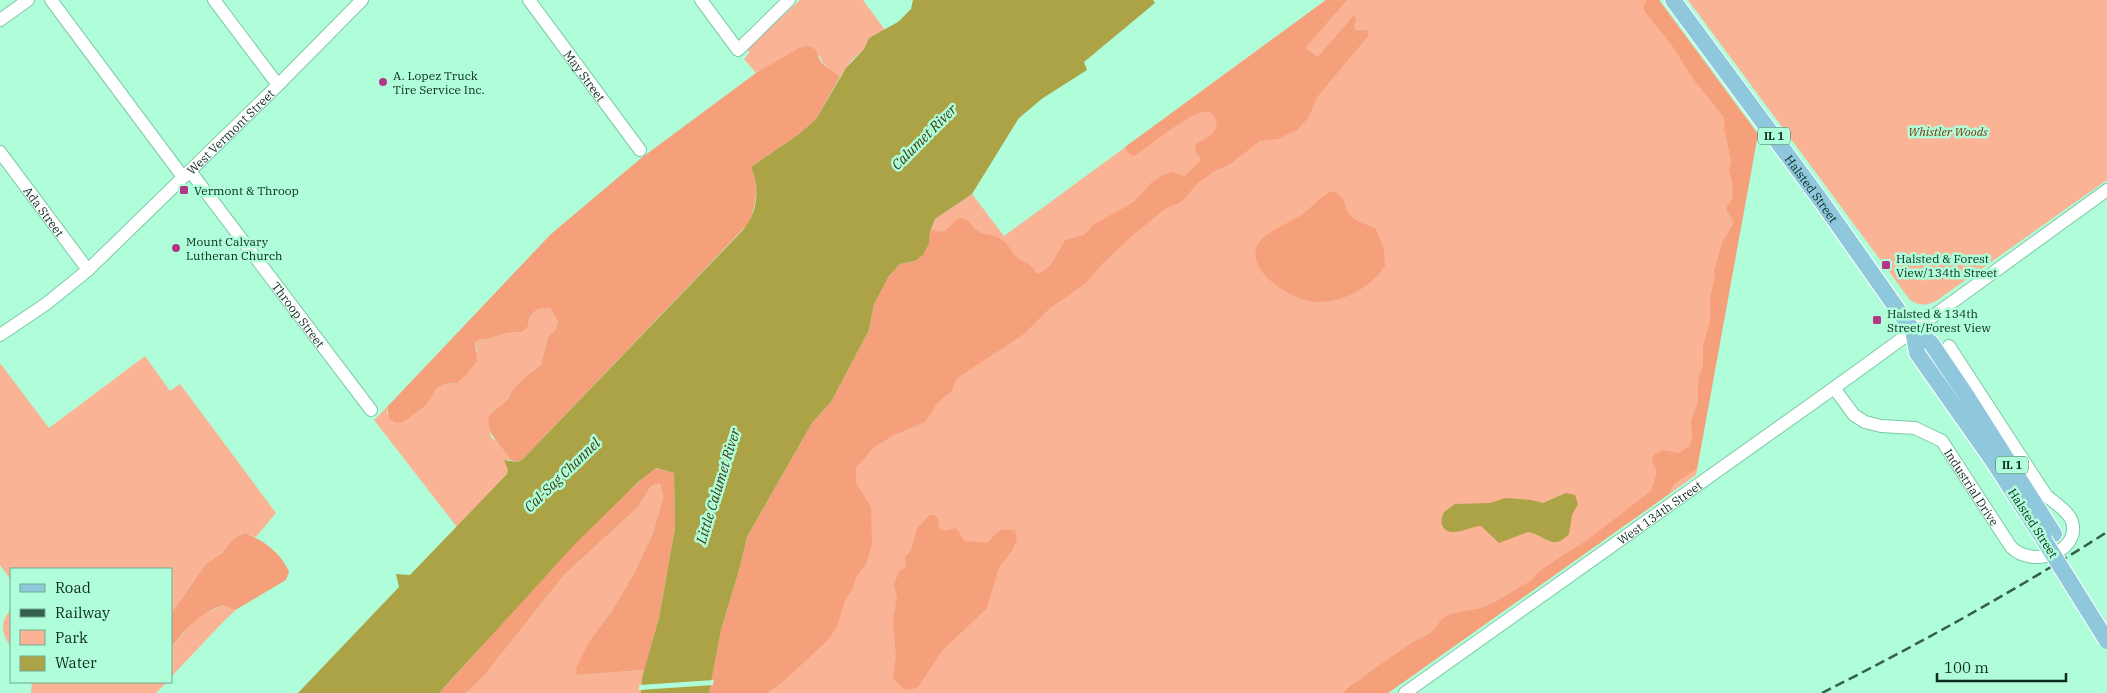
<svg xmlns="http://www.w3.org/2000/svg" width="2107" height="693" font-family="'IBM Plex Serif',serif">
	<rect width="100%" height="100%" fill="#b0fdd9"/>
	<path fill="#fab395" d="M800,0H863L885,30L869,38L864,49L852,60L840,77C832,69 823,68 820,56L778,61L756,73L744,59L749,53L748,48Z
		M1326,0H1659L1758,134L1696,475L1388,693H709L721,630L930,232L935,219L972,194L1004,236Z
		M1688,0H2107V180L1936,301C1926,306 1920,306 1910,300Z
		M544,307L550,308L558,322L555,330L548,337L541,365L526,376L513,389L508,399L489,415L491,437L504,448L510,460H505L509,471L507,474L457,527L374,420L387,407V414L431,396L436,389L444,384L457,383L477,351L475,342L477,340C494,339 504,331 522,332L533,311Z
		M145,356L170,391L180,384L276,513L256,537L245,533L234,538L222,553L205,565L171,614V569H11V580L0,565V363L49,428Z
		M660,483L663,498L653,533L634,573L612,611L590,640L577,675L645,670L641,693H466L483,677L564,575L638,507L651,486Z
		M223,605L231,609H237L224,621L171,677V648L196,618Z
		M11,610V646C1,634 0,621 11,610Z
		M32,682H167L156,693H31Z"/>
	<path fill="#f6a07b" d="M1326,0H1347L1305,48L1318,57L1354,15L1356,20L1354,27L1356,31L1367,30L1369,35L1318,96L1308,118L1297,130L1278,139L1260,141L1230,164L1213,172L1198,183L1181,202L1165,209L1132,236L1102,264L1086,283L1050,308L1024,334L959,377L955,381L952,391L938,402L925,422L892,436L873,448L856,468V483L871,507L872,545L866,564L856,577L853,588L845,600L837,627L827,641L785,680L767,693H709L721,630L740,567L747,537L812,423L831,402L869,330L874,304L889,276L900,264L915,261L929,243L930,232L933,230C947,237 950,222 960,218C969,218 971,227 978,231C983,235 992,234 997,237C1011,243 1009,252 1019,259C1028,265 1030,262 1036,273H1041L1051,265L1065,240L1084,235L1093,225L1134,202L1151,183L1161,176L1171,172L1183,176L1187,174L1201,160L1195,150V145L1211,135L1217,127C1216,122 1216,116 1211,113C1199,103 1147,149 1134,156L1129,154L1125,147Z
		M1647,0H1659L1758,134L1697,469C1687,476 1673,481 1669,494L1388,693H1343L1352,684L1357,682L1378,666L1415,641L1431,633L1442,619L1450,614L1482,608L1497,601L1532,580L1536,574L1557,559L1586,541L1651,491L1657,472L1652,461L1654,455L1663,450L1679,453L1689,446L1692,439L1691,420L1698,403V380L1703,365V347L1710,320V299L1715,276L1714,271L1722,243L1734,222L1727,211V206L1733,198L1732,180L1729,171L1731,160L1724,128L1725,122L1723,116L1694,80L1671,44L1645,12L1643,7Z
		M808,46L815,49C818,54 819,60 823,64C826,68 835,71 840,77L816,119L799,134L751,167C759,186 757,205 748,224L522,460L517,462L510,460C502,443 485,436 489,415L508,399L513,389L526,376L541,365L548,337L555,330L558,322L550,308C537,307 528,312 528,326L522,332C504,331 494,339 477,340L475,343L477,361L466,375L457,383L444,384L436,389L426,405L403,422L396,423L389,418L387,407L551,234L640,159L756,73L799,48Z
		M1330,192H1335C1348,199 1343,207 1350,215C1357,223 1368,224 1376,229L1384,249L1385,266C1370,288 1344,302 1317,302C1294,301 1246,273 1257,246C1262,233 1292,222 1303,214C1313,206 1319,198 1330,192Z
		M655,468L674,473L675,528L659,618L645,670L577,675L576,668L590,640L612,611L634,573L653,533L663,498L660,483L651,486L638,507L564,575L483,677L466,693H439C508,619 577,532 655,468Z
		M929,515H933L938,518L939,528L944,531L956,528L965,541L987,543C998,533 998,526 1015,531L1017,539L1012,551L999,567L987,608L942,651L918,687C906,693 899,687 893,677L896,657L893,619L897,598L894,585L899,571L906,567L905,557L911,550L917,529Z
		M245,533C263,540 282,554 289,572L286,580L237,609H231L223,605C199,614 186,628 171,648V614L205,565L222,553L234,538Z"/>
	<path fill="#aca347" d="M913,0H1153L1155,3L1084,62L1087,70L1043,98L1019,118L972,194L935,219L930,232L929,243L923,255L915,261L900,264L889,276L874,304L869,330L831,402L812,423L747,537L740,567L721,630L709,693H641L642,678L659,618L675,528L674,473L656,468L638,482L575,544L439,693H298L399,587L396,574L410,575L507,474L508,470L504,460L517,462L522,460L743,230C758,212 760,188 751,167L799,134L816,119L846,68L864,49L869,38L898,22L911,9Z
		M1566,493L1575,495L1578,504L1572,515L1569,534C1552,552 1546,535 1528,532L1499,543L1481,526C1470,526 1451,539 1443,527C1440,522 1442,517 1444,512L1455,504L1490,503L1505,498L1531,500L1543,503Z"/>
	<path fill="#b0fdd9" d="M714,680L713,685L639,690V685Z"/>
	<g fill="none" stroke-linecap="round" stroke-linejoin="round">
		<g stroke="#7dc9a7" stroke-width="14">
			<g id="minor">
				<path d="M51,0L183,177"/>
				<path d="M214,0L278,85"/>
				<path id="s1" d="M529,0L640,150"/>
				<path d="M701,0L738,50L789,0"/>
				<path d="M0,20L28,0"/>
				<path id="s2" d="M0,152L88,270"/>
				<path id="s3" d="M190,171L371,410"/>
				<path id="s4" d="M0,335L46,304L88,270L278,85L362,0"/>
				<path id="s5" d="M1834,388L1854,415L1865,422L1881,426L1915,428L1942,441L2011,547C2034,570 2084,550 2071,519C2066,509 2054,503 2046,495L1949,346"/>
				<path id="s6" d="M1405,693L1834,388L2107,190"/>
			</g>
		</g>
		<g stroke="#fff" stroke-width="18">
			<g id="major">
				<path id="s7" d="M1673,0L1822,202L1900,313L1913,330L1931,343L1968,398L2054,534"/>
				<path d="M1913,330L1917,353L1993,461L2044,540"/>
			</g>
		</g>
		<use href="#minor" stroke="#fff" stroke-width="12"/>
		<use href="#major" stroke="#8fc8dc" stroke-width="16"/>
		<path stroke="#335f4c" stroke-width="2.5" stroke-dasharray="10 5" stroke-linecap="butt" d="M1822,693C1919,644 2015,591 2107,532"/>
		<g stroke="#fff" stroke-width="18" stroke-linecap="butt">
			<path id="major-bridge" d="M2044,540L2107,641"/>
		</g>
		<use href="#major-bridge" stroke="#8fc8dc" stroke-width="16"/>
	</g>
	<g fill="#b23789" stroke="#b0fdd9" stroke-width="2">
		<circle cx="383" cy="82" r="5"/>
		<rect x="179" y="185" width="10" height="10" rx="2.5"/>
		<circle cx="176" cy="248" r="5"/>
		<rect x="1881" y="260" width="10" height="10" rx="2.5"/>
		<rect x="1872" y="315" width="10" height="10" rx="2.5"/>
	</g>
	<g text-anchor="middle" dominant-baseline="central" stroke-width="5" stroke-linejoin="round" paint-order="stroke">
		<g fill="#b0fdd9" stroke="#3c6b57" stroke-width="1">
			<rect x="1758" y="127.5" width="32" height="17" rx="4"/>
			<rect x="1996" y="456.5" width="32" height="17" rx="4"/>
		</g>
		<g font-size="11" font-weight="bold" fill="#0b2c1f">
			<text x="1774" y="136">IL 1</text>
			<text x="2012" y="465">IL 1</text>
		</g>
		<g font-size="12" fill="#0b2c1f" stroke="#b0fdd9" text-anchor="start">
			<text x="393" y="75">A. Lopez Truck<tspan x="393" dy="14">Tire Service Inc.</tspan></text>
			<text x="194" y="190">Vermont &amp; Throop</text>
			<text x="186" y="241">Mount Calvary<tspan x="186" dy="14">Lutheran Church</tspan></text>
			<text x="1896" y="258">Halsted &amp; Forest<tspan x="1896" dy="14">View/134th Street</tspan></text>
			<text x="1887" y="313">Halsted &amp; 134th<tspan x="1887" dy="14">Street/Forest View</tspan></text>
		</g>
		<g font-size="12" fill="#0b2c1f" stroke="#b0fdd9">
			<text stroke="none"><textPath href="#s1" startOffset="94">May Street</textPath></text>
			<text stroke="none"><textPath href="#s4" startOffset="308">West Vermont Street</textPath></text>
			<text stroke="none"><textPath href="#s7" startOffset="234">Halsted Street</textPath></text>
			<text stroke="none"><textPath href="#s2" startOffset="74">Ada Street</textPath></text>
			<text stroke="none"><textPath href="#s3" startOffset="180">Throop Street</textPath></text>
			<text stroke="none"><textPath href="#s5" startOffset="182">Industrial Drive</textPath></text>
			<text stroke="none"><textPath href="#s6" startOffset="312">West 134th Street</textPath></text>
			<text transform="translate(2033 523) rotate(57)">Halsted Street</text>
		</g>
		<g font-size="12" font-style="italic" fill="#7d3208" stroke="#b0fdd9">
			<text x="1948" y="131">Whistler Woods</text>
		</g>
		<g font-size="14" font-style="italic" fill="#3c3811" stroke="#b0fdd9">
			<text transform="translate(924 137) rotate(-45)">Calumet River</text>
			<text transform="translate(562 475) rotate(-44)">Cal-Sag Channel</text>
			<text transform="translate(718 486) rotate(-73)">Little Calumet River</text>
		</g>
	</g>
	<rect x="10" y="568" width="162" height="115" fill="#b0fdd9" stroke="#6ea98f"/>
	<rect x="20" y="584" width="25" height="8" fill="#8fc8dc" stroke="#6ea98f"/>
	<text x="55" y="593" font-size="15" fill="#0b2c1f">Road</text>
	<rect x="20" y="609" width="25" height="8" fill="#335f4c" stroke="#6ea98f"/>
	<text x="55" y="618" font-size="15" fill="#0b2c1f">Railway</text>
	<rect x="20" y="630" width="25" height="15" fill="#fab395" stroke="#6ea98f"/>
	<text x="55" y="643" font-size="15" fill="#0b2c1f">Park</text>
	<rect x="20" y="656" width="25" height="15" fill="#aca347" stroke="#6ea98f"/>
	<text x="55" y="668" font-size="15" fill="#0b2c1f">Water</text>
	<path d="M1937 673v8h129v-8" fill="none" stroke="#0b2c1f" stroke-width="2.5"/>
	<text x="1944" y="673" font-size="15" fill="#0b2c1f" stroke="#b0fdd9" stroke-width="4" paint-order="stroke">100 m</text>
</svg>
